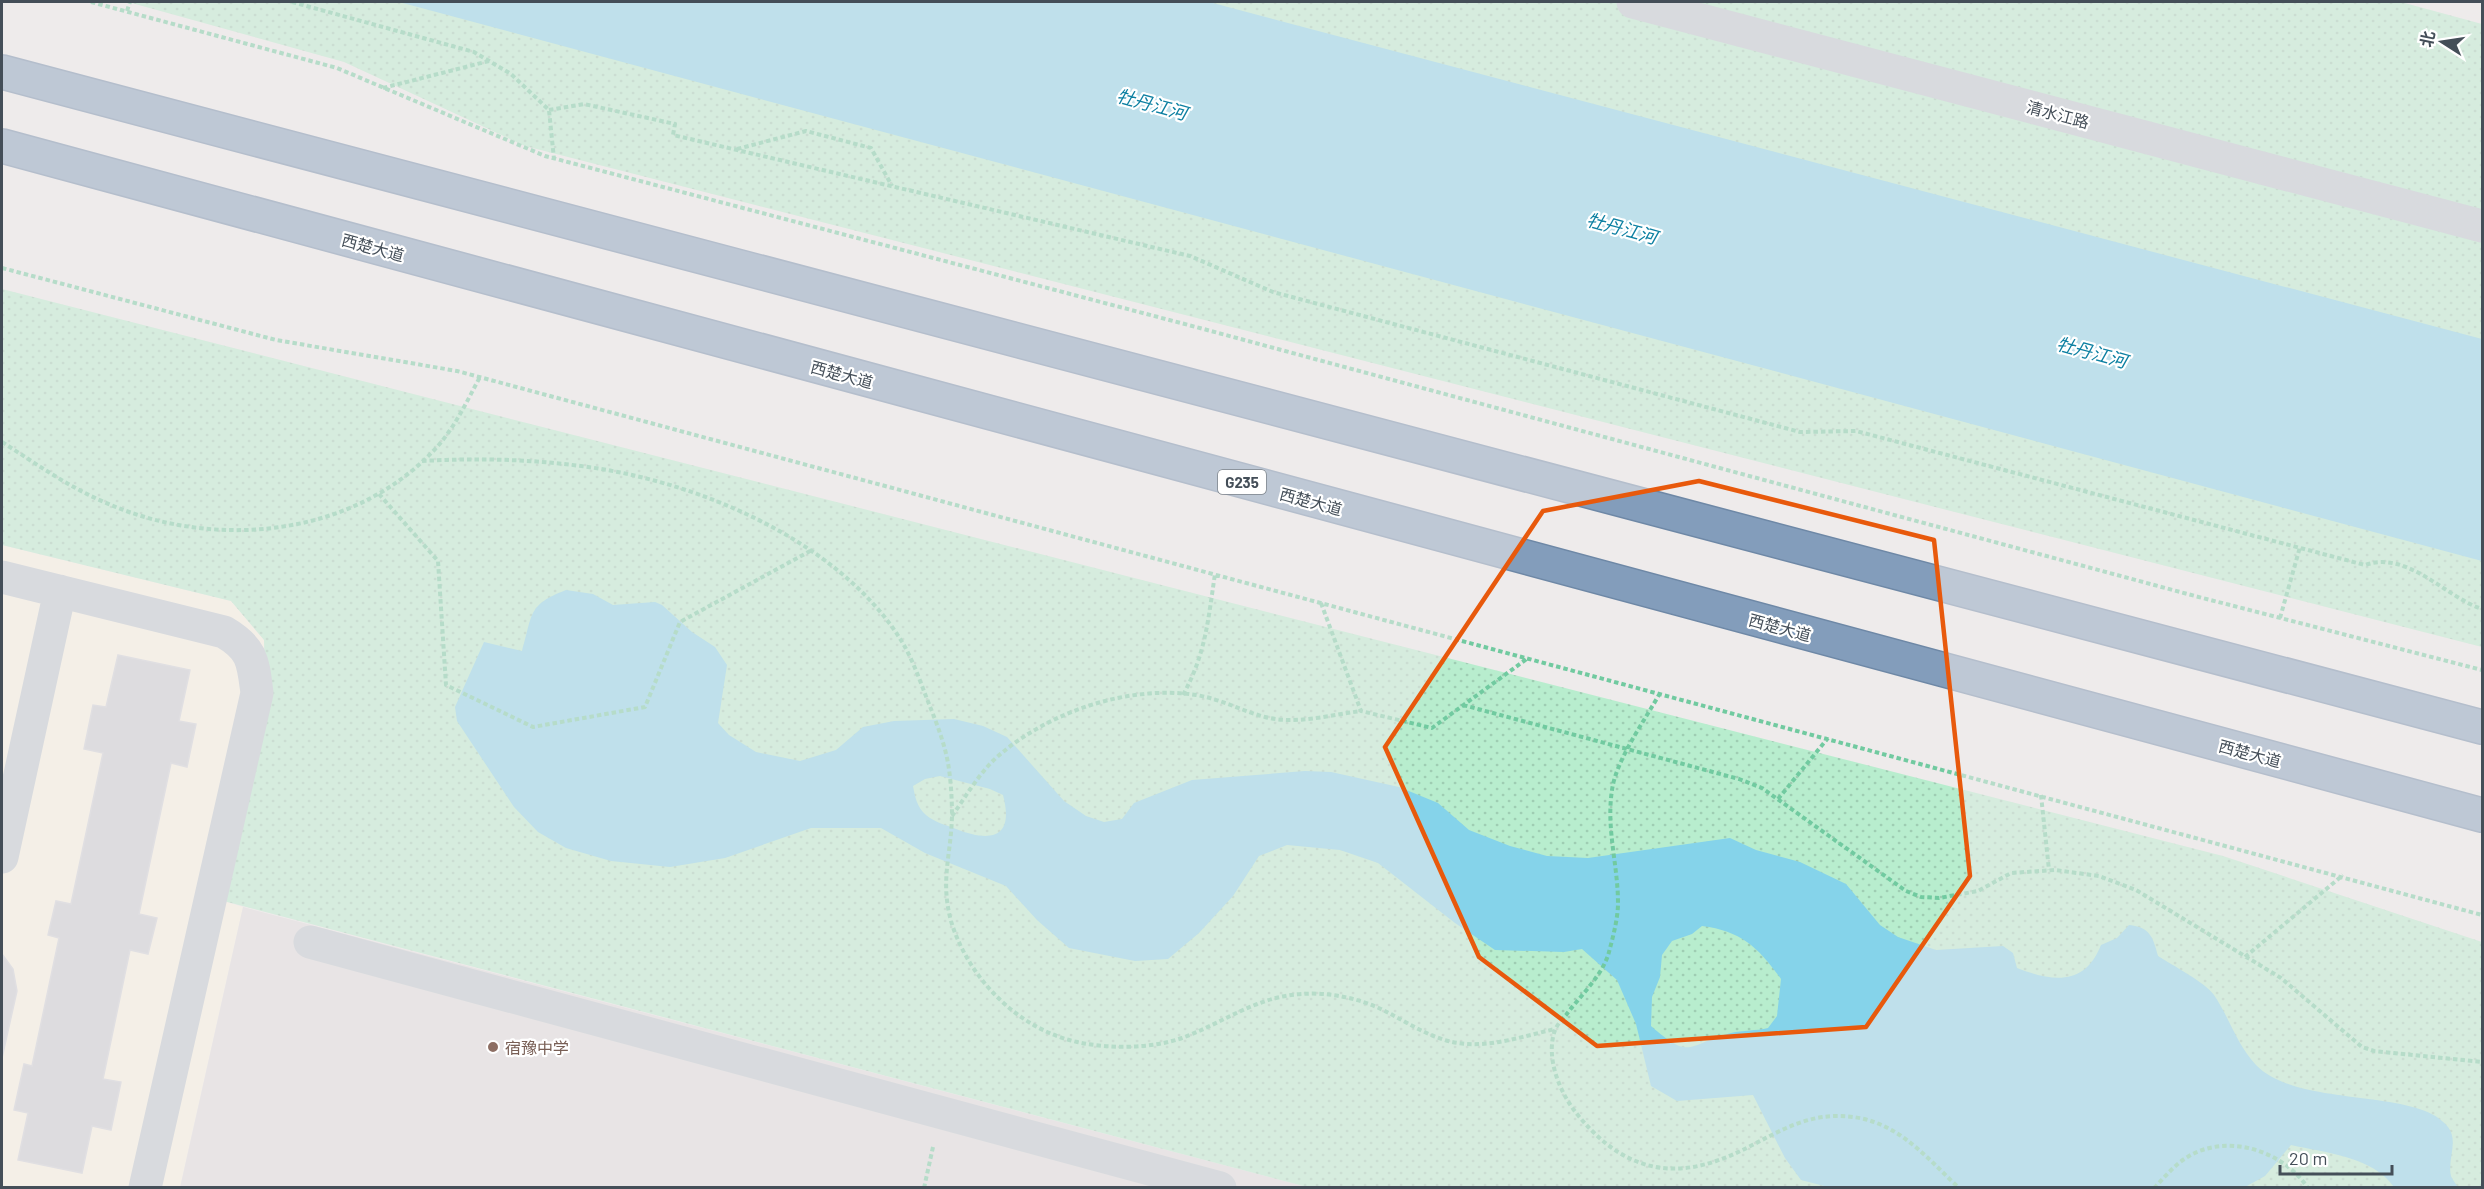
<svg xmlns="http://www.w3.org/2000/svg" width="2484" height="1189" font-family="Barlow,'Noto Sans SC',sans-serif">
	<defs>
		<pattern id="grass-dots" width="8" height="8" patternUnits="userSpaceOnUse" patternTransform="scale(1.5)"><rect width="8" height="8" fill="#b8edce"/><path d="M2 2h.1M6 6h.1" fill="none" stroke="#9fcdb3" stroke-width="1.8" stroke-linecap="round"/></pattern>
	</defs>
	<rect width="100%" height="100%" fill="#eeebeb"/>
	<path fill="#fbf4e3" d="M2,545L231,601L264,640L265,680L216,899L243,907L180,1187L2,1188Z"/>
	<path fill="#dfdcdd" d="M243,907L1307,1187L180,1188Z"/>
	<path fill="url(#grass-dots)" d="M128,2H2401L2482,24V647L525,146L344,62Z
		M2,289L2223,856L2482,942V1187H1307L216,899L265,680L264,640L231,601L2,545Z"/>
	<path fill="#85d3ea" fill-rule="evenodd" d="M399,2H1209L2482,339V561Z
		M566,590L593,594L613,605L655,602L662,605L692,632L715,647L727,665L718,723L729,735L756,752L800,761L836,750L863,727L894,721L954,719L983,726L1007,737L1064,801L1086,816L1104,822L1122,819L1134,803L1192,780L1305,771L1331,772L1399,787L1438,803L1469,830L1510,846L1547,856L1588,858L1730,838L1756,850L1800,862L1846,884L1880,925L1898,937L1936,950L2003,946L2013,953L2017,968C2053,982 2085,986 2101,945L2117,938L2129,925C2150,927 2153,937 2158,956C2172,965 2206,983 2214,995C2229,1017 2237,1045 2256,1065C2299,1109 2419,1087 2448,1127C2459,1141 2447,1160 2451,1176C2452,1179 2456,1184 2458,1187H2394C2372,1156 2326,1153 2291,1145L2265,1176L2245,1187L1832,1188L1801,1180L1785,1158L1753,1095L1677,1101L1651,1086L1636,1024L1617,980L1582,949L1564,952L1495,950L1455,923L1378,863L1340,850L1287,845L1259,856L1233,896L1199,933L1168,959L1135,961L1069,948L1037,920L1006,886L925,853L881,828H811L725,858L670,867L611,861L566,848L538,832L514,807L457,721L455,707L484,642L522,651C533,614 527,605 566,590ZM940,776L990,789L1003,795C1015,840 989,842 956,829C946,825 934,822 926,815C917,807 915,797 913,786L925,779ZM1702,926C1741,931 1758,947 1781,979L1777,1016L1768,1028C1756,1031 1743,1030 1731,1033C1687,1044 1692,1062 1651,1026L1652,997L1660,977L1662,955L1672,941L1692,934Z"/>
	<path fill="#c8cad0" stroke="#cfd1d7" stroke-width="1.5" d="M118,655L190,670L179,721L196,724L187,767L171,763L139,914L157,918L148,954L130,950L103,1079L121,1082L111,1130L92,1126L82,1173L18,1160L28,1113L14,1110L24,1064L32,1066L59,938L48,935L56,901L71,904L103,753L84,749L93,705L106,707Z
		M2,954L13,969L17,991L2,1058Z"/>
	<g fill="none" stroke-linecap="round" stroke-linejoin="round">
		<g stroke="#6e88a6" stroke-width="36">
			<path id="highway" d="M2,72L2482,727
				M2,146L2482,815"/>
		</g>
		<path stroke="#71caa0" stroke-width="4" stroke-dasharray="4.5 3" stroke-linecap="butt" d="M91,2L337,68L545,156L1196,327L2195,596L2482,670
			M292,2L474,52L511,74L549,110L554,159
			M127,11L130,2
			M383,88L489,61
			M549,110L584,104L675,124L673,135L1190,256L1273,292L1800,432L1856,431L2365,565C2408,550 2445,597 2482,609
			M737,149L806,131L871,148L892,186
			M2,268L276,340L457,371L2482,915
			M2,442C35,463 67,486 104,502C213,551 354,538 437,447C455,427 467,401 480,377
			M422,461C477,458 532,459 588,467C698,482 836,540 899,637C911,655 919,678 927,699C935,719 944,741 948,763C951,780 952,800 952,816C951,856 940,880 951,921C968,978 1018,1029 1077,1042C1110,1049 1150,1049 1182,1038C1223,1023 1257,996 1302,994C1328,992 1359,998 1383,1010C1407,1022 1431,1039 1458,1043C1490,1048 1524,1036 1555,1029
			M379,494L438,561L446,685L533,727L645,707L680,622L812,550
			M1321,603L1361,711L1432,728L1528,658
			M2280,618L2300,547
			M1660,693C1645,720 1616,760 1612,790C1606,829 1618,865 1618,903C1618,918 1613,937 1609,952C1603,975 1580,996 1566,1015C1562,1019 1557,1025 1555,1030C1545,1058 1560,1093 1577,1114C1614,1160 1658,1181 1716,1161C1759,1147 1790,1116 1838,1116C1893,1116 1922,1153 1959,1188
			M1183,695C1206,653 1208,620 1215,574
			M1463,705L1739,779L1762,788L1906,891L1921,897L1939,898L1978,891L2011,873L2055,870L2099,876L2136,890L2281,978L2362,1047L2374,1051L2482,1062
			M2041,795L2049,870
			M1778,799L1828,738
			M952,816C967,795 982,768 1003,752C1054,710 1131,685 1196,695C1221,699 1242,711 1265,717C1296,725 1330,715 1361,711
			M2245,957L2343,875
			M924,1188L933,1147
			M2154,1188C2165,1177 2175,1164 2189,1156C2229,1133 2283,1151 2308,1188"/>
		<path stroke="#bcc6ce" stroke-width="33" d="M1633,2L2482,226
			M2,577L224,632C253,649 253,662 257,693L145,1188
			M2,857L60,591
			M310,942L1220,1188"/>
		<use href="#highway" stroke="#839dbb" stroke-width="33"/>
	</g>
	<path d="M0 0H2484V1189H0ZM1699,481L1934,540L1970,876L1866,1027L1597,1046L1479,957L1385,747L1543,511Z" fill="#eeebeb" fill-opacity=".55" fill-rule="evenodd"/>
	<path fill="none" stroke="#e8590c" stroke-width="4.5" stroke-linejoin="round" d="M1699,481L1934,540L1970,876L1866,1027L1597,1046L1479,957L1385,747L1543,511Z"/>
	<circle fill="#8d6e63" stroke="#fff" stroke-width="2" cx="493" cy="1047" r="6"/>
	<g text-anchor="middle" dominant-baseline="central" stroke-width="4.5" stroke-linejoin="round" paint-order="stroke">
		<rect fill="#fff" stroke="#7c838a" stroke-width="1.5" x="1218" y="470" width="48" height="24" rx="4.5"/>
		<g font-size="15" font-weight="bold" fill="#444e58">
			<text x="1242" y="482">G235</text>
		</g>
		<g font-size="16" fill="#444e58" stroke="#fff">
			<text transform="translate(2058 114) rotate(15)">清水江路</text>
			<text transform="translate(373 247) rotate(15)">西楚大道</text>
			<text transform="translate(842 374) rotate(15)">西楚大道</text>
			<text transform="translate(1311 501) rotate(15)">西楚大道</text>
			<text transform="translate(1780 627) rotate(15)">西楚大道</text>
			<text transform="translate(2250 753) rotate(15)">西楚大道</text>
		</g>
		<g font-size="16" fill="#785e54" stroke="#fff" text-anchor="start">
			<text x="505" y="1047">宿豫中学</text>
		</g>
		<g font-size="18" font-style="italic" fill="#0d80a2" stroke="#fff">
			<text transform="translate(1152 104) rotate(15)">牡丹江河</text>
			<text transform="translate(1622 228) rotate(15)">牡丹江河</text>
			<text transform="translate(2092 352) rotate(15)">牡丹江河</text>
		</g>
	</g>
	<rect width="2484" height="1189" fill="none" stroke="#444e58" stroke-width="6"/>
	<g transform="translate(2442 42) rotate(282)" stroke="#ffffff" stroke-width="4.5" paint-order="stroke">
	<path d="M0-4.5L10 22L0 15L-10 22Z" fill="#444e58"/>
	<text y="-9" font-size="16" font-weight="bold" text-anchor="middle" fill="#444e58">北</text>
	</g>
	<path d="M2280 1165v9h112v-9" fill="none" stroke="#444e58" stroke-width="3"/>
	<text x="2289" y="1165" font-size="18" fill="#444e58" stroke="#ffffff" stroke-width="4.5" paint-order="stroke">20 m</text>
</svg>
